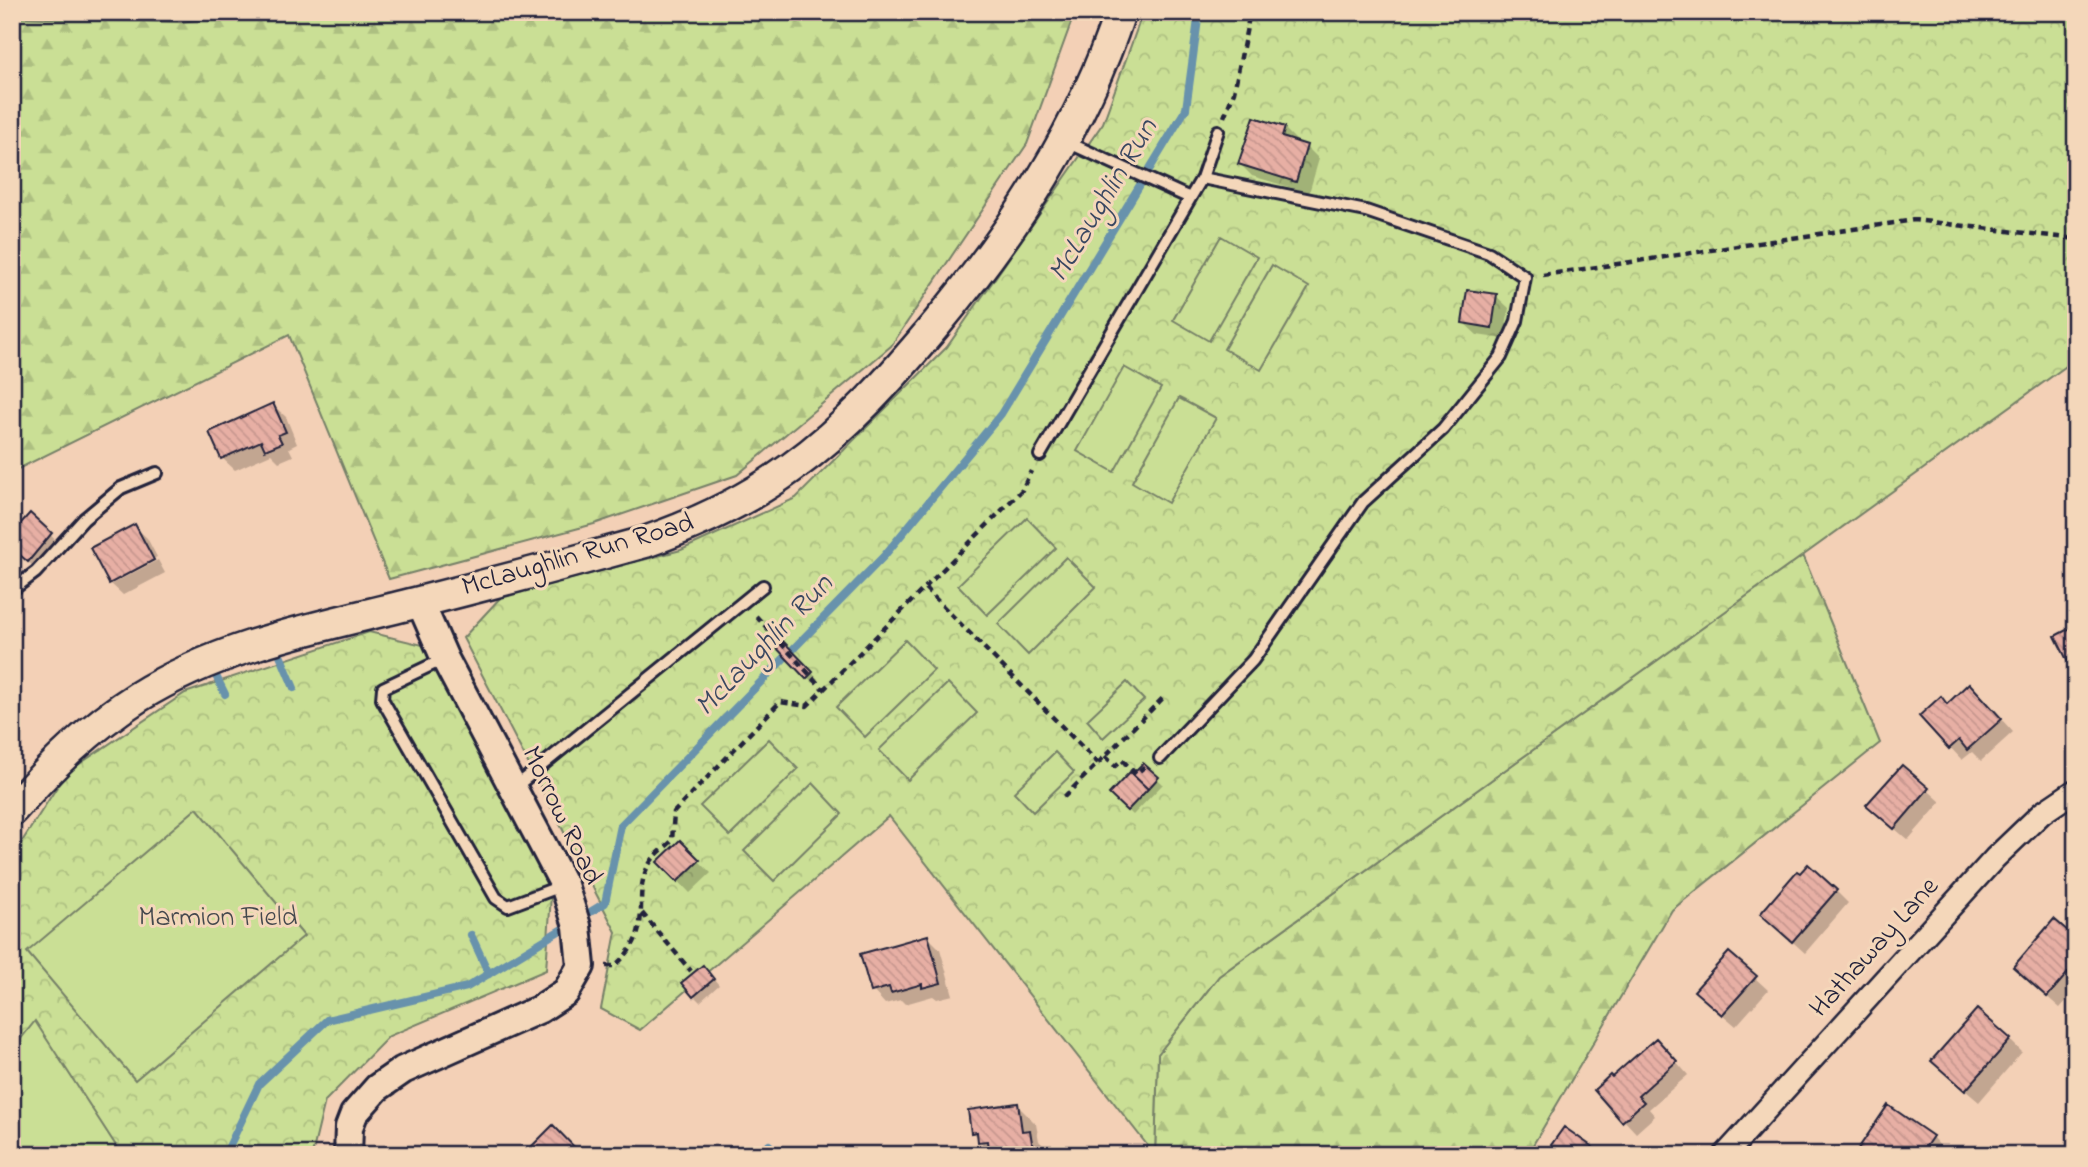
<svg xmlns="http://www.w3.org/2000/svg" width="2088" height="1167" font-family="'Indie Flower',sans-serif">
	<defs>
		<pattern id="forest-firs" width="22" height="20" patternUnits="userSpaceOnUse" patternTransform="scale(1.75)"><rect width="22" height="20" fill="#cadf95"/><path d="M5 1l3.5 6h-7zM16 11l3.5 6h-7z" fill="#adbf81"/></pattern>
		<pattern id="park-crowns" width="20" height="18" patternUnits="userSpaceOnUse" patternTransform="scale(1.75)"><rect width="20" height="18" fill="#cadf95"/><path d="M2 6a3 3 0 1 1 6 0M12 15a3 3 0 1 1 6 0" fill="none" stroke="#adbf81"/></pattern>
		<pattern id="building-back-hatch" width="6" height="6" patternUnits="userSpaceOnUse" patternTransform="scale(1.75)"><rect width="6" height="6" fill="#e7afa4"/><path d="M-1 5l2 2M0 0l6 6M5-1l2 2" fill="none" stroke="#c6968e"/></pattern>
	</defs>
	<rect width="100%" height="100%" fill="#f3d0b6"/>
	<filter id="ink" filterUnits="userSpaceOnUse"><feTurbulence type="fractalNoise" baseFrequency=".0143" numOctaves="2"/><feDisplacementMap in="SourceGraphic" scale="14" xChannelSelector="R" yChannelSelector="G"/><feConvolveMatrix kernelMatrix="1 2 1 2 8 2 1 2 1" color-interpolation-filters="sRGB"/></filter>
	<g filter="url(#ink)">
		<path fill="url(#forest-firs)" stroke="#768068" stroke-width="2" d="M263,12H1075L1027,144L891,346L737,475L594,524L389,579L289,335L12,472V17L180,22Z
			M1803,555L1880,743L1672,910L1527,1155H1155L1158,1054L1219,976Z"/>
		<path fill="url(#park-crowns)" stroke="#768068" stroke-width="2" d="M1143,12H2076V359L1219,976L1158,1054L1155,1155L889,816L640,1030L601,1009L616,932L463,638L501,597L681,550L796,498L947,347L1103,123Z
			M369,632L423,645L552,880L546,970L389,1036L325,1101L312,1155H12V857L66,773L185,693Z"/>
		<path fill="#cadf95" stroke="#768068" stroke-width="2" d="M1221,236L1257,257L1209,341L1173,320Z
			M1272,265L1309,287L1261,370L1224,349Z
			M1124,367L1161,388L1114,472L1077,451Z
			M1179,398L1216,418L1168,503L1132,482Z
			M1027,518L1056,548L987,615L958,585Z
			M1066,557L1096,587L1028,655L998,624Z
			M905,640L934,670L865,737L836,707Z
			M1127,682L1144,700L1103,738L1087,720Z
			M948,683L977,713L908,780L879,750Z
			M769,739L798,769L730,836L700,806Z
			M1055,752L1074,772L1033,812L1014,792Z
			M813,783L842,814L774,881L744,851Z
			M197,808L304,936L135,1080L27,952Z
			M35,1021L122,1155H12V1050Z"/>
		<path fill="#0003" d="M1284,128L1297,141L1296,143L1306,146L1319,159L1309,193L1252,176L1240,164Z
			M1496,296L1509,308L1504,339L1477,335L1464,323Z
			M273,405L286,417L297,444L289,448L293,456L279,462L271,454L235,470L222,458Z
			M30,516L63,547L41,573L19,554Z
			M134,526L147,538L157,557L112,580V584L158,560L165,573L123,595L110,583Z
			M780,640L818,679L813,683L776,645Z
			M1982,698L2013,732L1981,761L1972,752L1962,760L1921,716L1948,705Z
			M1143,765L1163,784L1133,815L1111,794Z
			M1902,767L1941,802L1908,840L1881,817Z
			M680,842L711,873L690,893L660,862Z
			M1836,891L1848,903L1805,953L1775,926Z
			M928,937L940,949L953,995L937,999L933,996L905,1004L901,1000L885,1004L873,991Z
			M2076,940V990L2060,1008L2028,980Z
			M1729,954L1768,990L1736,1026L1709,1003Z
			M709,973L719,985L700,1002L694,996Z
			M2010,1040L2022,1052L1979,1102L1946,1074Z
			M1668,1052L1688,1075L1649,1109L1655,1116L1636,1133L1596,1090L1612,1079Z
			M1017,1105L1036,1124L1039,1141L1048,1150L1049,1155H991L973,1132Z
			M1932,1137L1944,1150L1940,1155H1862Z"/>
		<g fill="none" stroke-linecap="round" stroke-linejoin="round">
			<path stroke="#6892ac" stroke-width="8" d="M280,655L294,688
				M217,678L225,694
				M471,935L489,974
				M769,1145L780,1155
				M225,1155L259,1084L327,1020L467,987L605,903L621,825L884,556L1001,414L1186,109L1199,12"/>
		</g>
		<path fill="url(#building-back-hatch)" stroke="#22223b" stroke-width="2" d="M1254,117L1285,127L1282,137L1307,145L1296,182L1238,164Z
			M1467,290L1497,294L1492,328L1462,323Z
			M273,403L286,432L278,435L282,443L265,450L261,441L221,459L209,432Z
			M30,513L52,533L28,562L12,548V533Z
			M135,524L154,560L109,584L90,548Z
			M2076,625V671L2073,672L2055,636Z
			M780,638L813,672L806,679L773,644Z
			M1969,683L2002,719L1967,750L1959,740L1949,749L1919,716L1941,696L1947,704Z
			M1143,763L1159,777L1148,789L1132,774Z
			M1902,765L1929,788L1894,829L1866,805Z
			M1130,772L1148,789L1127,811L1109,794Z
			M680,840L700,860L677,882L657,862Z
			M1808,864L1837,890L1792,942L1760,914L1797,871L1800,873Z
			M2054,919L2076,938V971L2072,968L2047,997L2013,967Z
			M928,935L941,983L922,988V984L891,993L889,987L871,992L860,954Z
			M1729,952L1757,976L1722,1015L1694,991Z
			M703,965L714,979L693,997L681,983Z
			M1977,1009L2011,1039L1965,1091L1931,1061Z
			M1656,1038L1677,1061L1638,1096L1644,1102L1622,1122L1594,1090L1610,1075L1612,1077Z
			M1018,1103L1022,1131L1030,1130L1034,1155H983L989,1154L987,1141L978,1142L977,1132L971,1133L968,1110Z
			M1888,1105L1933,1136L1920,1155H1861L1856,1152Z
			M553,1125L582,1155H523Z
			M1564,1127L1594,1148L1589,1155H1544Z"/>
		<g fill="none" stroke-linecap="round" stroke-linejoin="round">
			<g stroke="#22223b" stroke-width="16">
				<path id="service" d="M1067,142L1190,198
					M1040,455L1202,178L1218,131
					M12,590L36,572L84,519L121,488L157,473
					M444,659L383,688L382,699L496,898L508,906L564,885
					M1160,758L1253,660L1363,502L1443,429L1501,357L1517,321L1525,277L1489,253L1366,211L1202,178
					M514,788L763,586"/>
			</g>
			<g stroke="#22223b" stroke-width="26">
				<path id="minor" d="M1725,1155L1995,858L2042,813L2076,790"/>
			</g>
			<g stroke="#22223b" stroke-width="32">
				<path id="tertiary" d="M348,1155L349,1127L354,1114L377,1088L403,1070L540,1009L566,992L581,966L577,926L564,885L445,659L420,602"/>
			</g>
			<g stroke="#22223b" stroke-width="35">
				<path id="secondary" d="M12,810C50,767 89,728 138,697C223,644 323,626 419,602C494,583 569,563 645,542C697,524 746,501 791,468C848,427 893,376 938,322C1015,229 1082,128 1120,12"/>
			</g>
			<path stroke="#22223b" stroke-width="4.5" stroke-dasharray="7 5" stroke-linecap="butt" d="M1224,117L1234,92L1250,12
				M1543,275L1914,220L2076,239
				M925,588L1098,763
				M756,616L823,689
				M1105,756L1115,766L1122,760L1136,774L1144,767
				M1064,797L1164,697
				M642,913L691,971
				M606,966H614C660,929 627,894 652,860C657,853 666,847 672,841L674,812L780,702L807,706L1022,490L1031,471"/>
			<use href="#service" stroke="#f4d7ba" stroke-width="10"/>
			<use href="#minor" stroke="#f4d7ba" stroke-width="21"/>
			<use href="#tertiary" stroke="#f4d7ba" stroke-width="26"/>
			<use href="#secondary" stroke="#f4d7ba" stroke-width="30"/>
		</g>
	</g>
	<g text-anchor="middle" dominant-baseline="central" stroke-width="6" stroke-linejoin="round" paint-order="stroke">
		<g font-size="28" fill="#22223b" stroke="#f4d7ba">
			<text transform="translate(578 556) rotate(-16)">McLaughlin Run Road</text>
			<text transform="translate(561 816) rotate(64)">Morrow Road</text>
			<text transform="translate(1875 948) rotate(-48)">Hathaway Lane</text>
		</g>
		<g font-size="28" fill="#44484d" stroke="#f4d7ba">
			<text x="218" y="918">Marmion Field</text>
		</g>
		<g font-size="30" font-style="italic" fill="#394761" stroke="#f4d7ba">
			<text transform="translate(1104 201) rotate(-59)">McLaughlin Run</text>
			<text transform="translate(765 646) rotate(-46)">McLaughlin Run</text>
		</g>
	</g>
	<rect width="2088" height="1167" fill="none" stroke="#f4d7ba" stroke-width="42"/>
	<rect x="21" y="21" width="2046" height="1125" fill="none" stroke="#22223b" stroke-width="2.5" filter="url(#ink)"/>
</svg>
